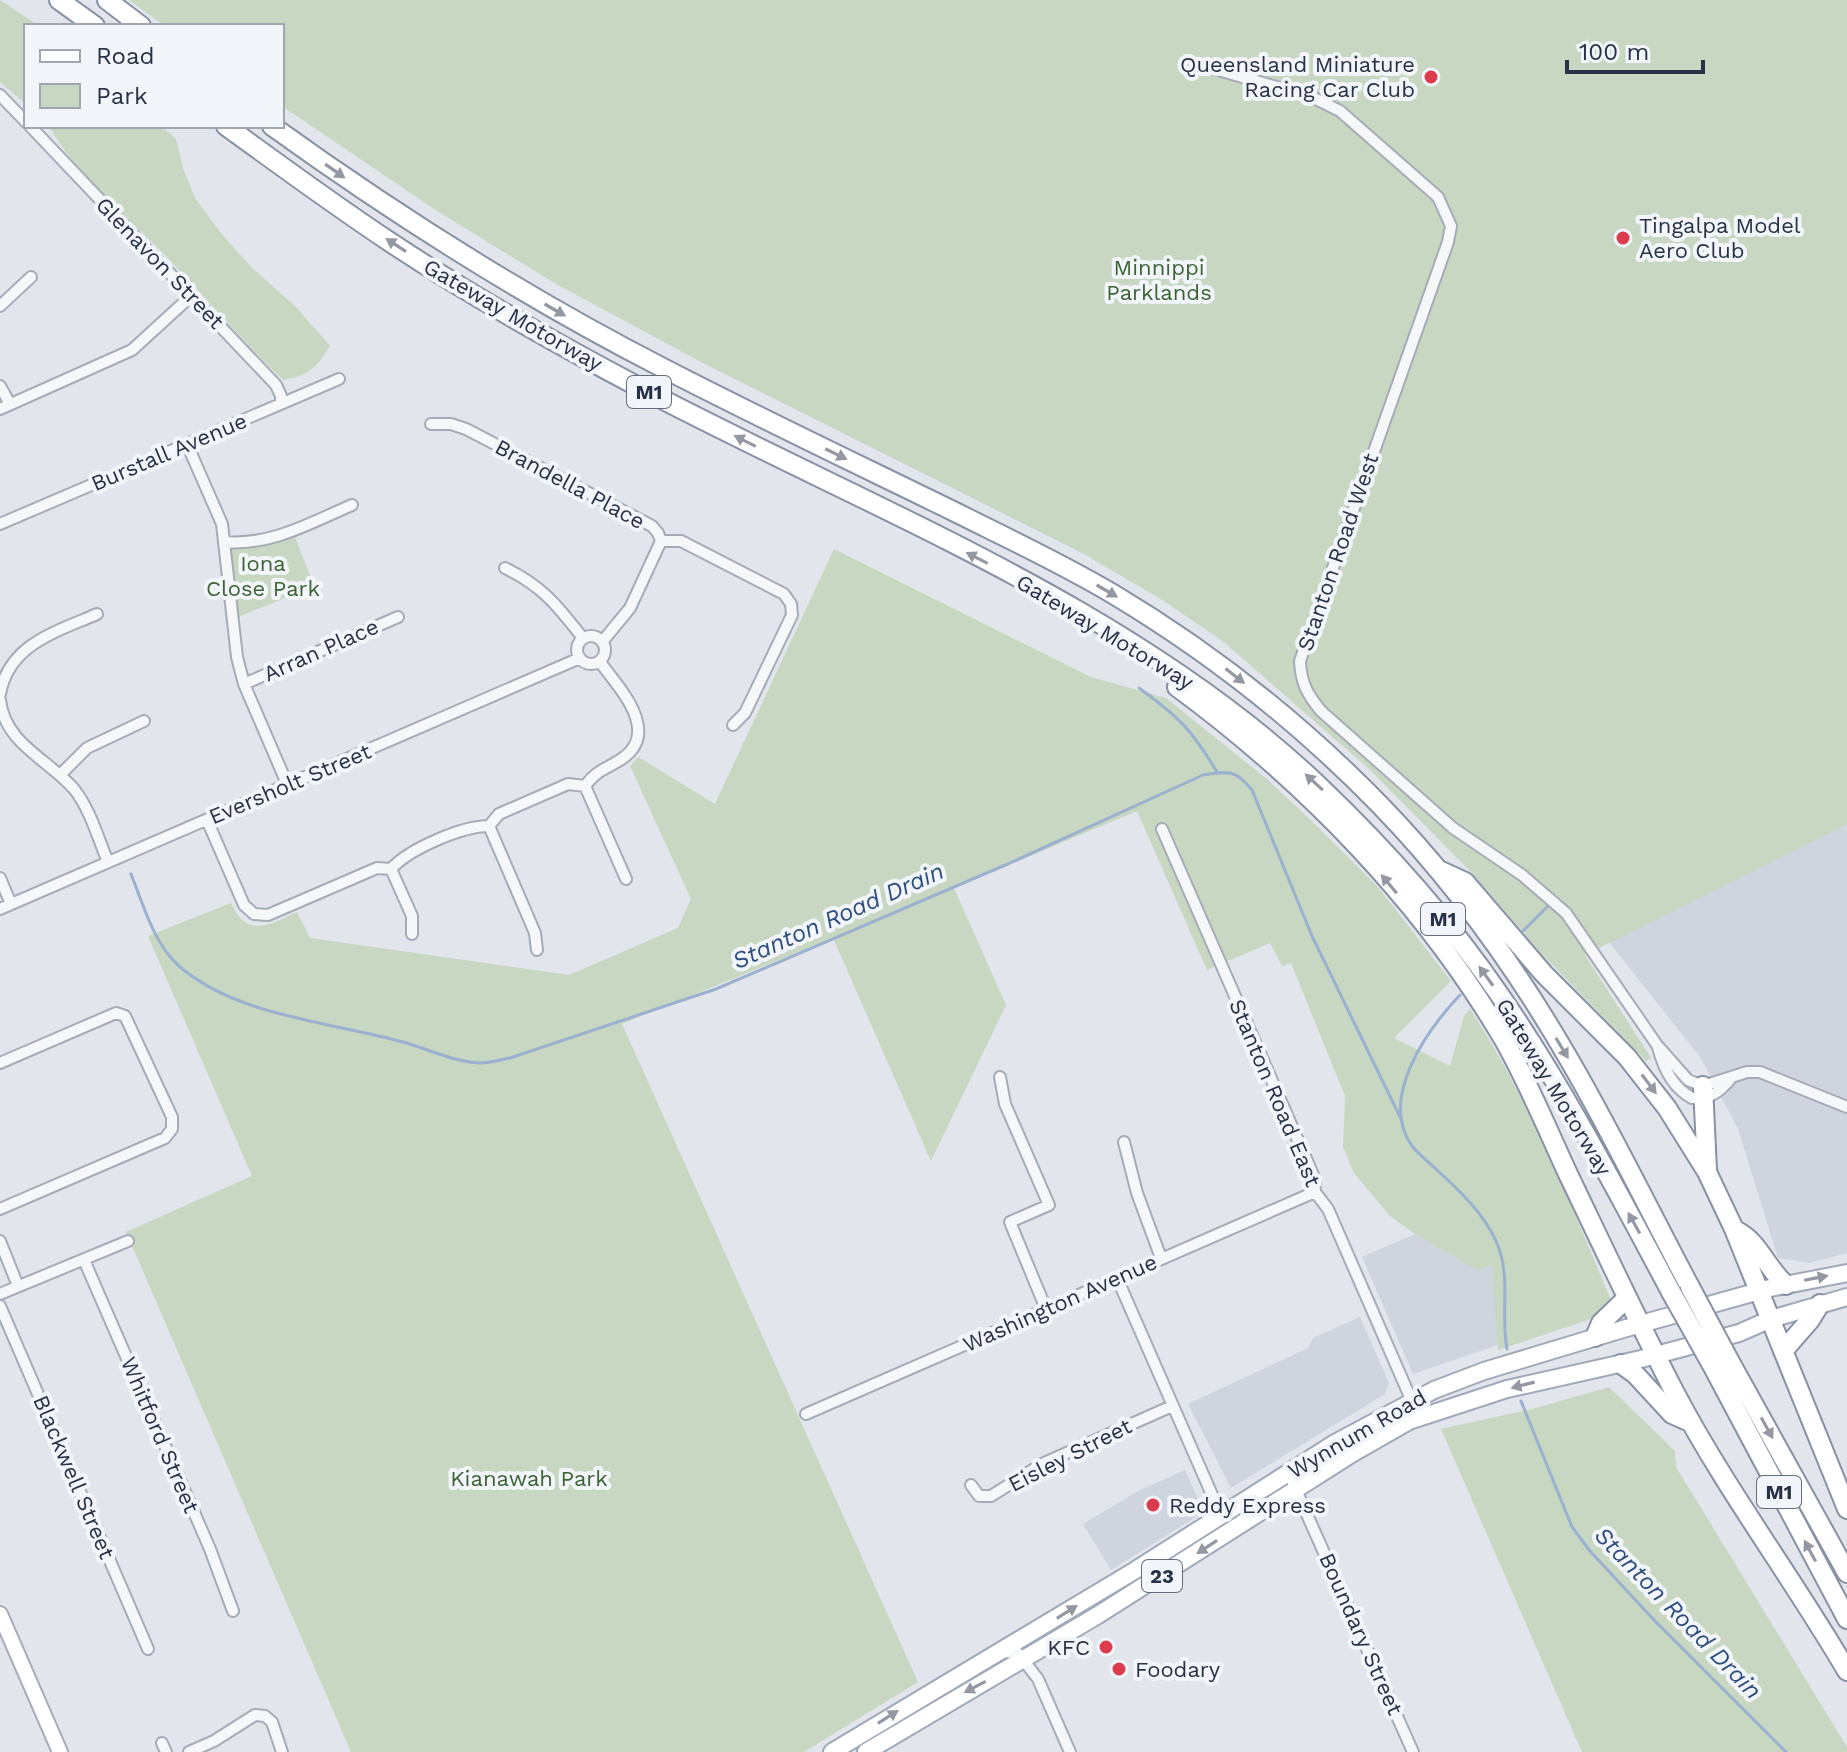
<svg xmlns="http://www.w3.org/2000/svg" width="1847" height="1752" font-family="'Work Sans',sans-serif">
	<rect width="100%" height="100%" fill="#e2e5ec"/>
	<path fill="#d0d4de" d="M1847,824V1253L1810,1263L1778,1258L1738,1129L1700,1057L1609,942Z
		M1415,1234L1477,1269L1493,1265L1498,1345L1413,1374L1362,1257Z
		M1360,1317L1389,1383L1385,1394L1231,1488L1188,1404L1308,1348L1313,1338Z
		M1185,1470L1204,1512L1111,1570L1083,1524L1136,1492Z"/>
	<path fill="#c7d7c2" d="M0,0L39,26H26V104L0,82Z
		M129,0H1847V824L1585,955L1651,1058L1646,1061L1539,951L1473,874L1369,769L1225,643L1164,601L1084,554L701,362L556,284L434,209L282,106V26H165Z
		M49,126H161L176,139L183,168L195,198L220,232L251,267L296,307L330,346C316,368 309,376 283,380C238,337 199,289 155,245C118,208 75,173 49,126Z
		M295,537L314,586L238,617L230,548L263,546Z
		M834,549L1091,677L1166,698L1268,780L1318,827L1378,887L1451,981L1394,1038L1450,1066L1464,1016L1470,1009C1529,1098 1569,1201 1611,1300L1591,1319L1498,1350L1492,1265L1477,1270L1415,1234L1390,1216L1354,1173L1343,1147L1345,1096L1291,963L1282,966L1270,943L1207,970L1137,811L954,888L1006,1005L931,1161L833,938L622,1024L918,1682L804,1752H351L126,1232L252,1176L148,936L231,903C247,939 270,925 297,912L310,938L569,975L678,928L691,899L630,766L638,757L715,804Z
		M1609,1387L1675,1451L1676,1467L1847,1747V1752H1582L1441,1429L1536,1408Z"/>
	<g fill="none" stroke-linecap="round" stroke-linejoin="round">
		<path stroke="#9ab1cf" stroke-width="3" d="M1139,688C1179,717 1192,730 1217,772
			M131,874C143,904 154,944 179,966C236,1016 331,1022 403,1042C428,1049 454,1062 480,1063C489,1063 500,1060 510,1058L716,989L1010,863L1203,775C1228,771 1235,769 1252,790L1312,936L1402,1121
			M1523,931L1547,907
			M1460,995C1427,1030 1378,1098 1412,1146C1419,1155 1430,1163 1438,1171C1460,1191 1484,1214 1496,1241C1512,1275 1500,1313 1507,1349
			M1521,1401L1572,1527L1590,1551L1654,1620L1786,1752"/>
		<g stroke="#a6acb7" stroke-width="14">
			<path id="minor" d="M1205,66L1314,98L1340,111L1438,197L1451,226L1448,242L1300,661C1301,683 1307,694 1321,711L1453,828L1522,875L1566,913L1657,1045L1688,1080L1703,1086L1747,1072H1760L1847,1107
				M0,95L26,122
				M30,126L276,385L281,396V404
				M0,306L31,277
				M0,386L10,404
				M0,409L132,350L191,296
				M431,424H451L466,429L652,526L658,533L661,541H681L784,594L791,604L792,615L745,713L733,725
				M187,444L222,524L237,657L244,684L288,786
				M0,524L339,379
				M224,542C271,546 310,523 352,505
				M505,568C542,586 557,605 582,637
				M577 650a14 14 0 1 1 28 0a14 14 0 1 1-28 0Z
				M602,642L630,608L661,541
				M244,684L398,617
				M0,694C9,644 56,632 97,614
				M0,700C5,744 48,759 74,789C90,809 98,838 108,862
				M60,775L87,748L144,721
				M585,786L626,879
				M207,820L244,905L254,914L268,915L377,868L391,869C409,849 462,826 489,826L499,814L568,784L585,786C597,770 604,770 620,760C663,733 619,688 600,662
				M489,826L535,933L537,950
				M1162,829L1314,1177L1315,1192L1328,1209L1414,1406
				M391,869L412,916V934
				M0,878L11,904
				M0,909L580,658
				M1658,1047C1663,1067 1673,1088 1692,1098C1710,1100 1721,1091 1732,1077
				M0,1063L116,1013L125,1016L172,1117V1129L165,1138L0,1209
				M1000,1077L1005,1104L1049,1205L1010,1222L1046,1309
				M1124,1142L1137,1193L1161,1258
				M0,1241L18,1286
				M84,1260L210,1549L233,1611
				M1117,1278L1213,1497L1223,1514
				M0,1294L128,1241
				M0,1306L148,1649
				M806,1414L1315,1192
				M1288,1472L1413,1752
				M971,1485L979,1496H991L1042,1464L1172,1406
				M1001,1652L1018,1653L1038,1679L1070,1752
				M162,1743L166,1752
				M189,1752L214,1741L255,1715L265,1716L272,1722L282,1752"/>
		</g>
		<g stroke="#a6acb7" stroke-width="18">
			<path id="secondary" d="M0,1614L60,1752"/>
		</g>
		<g stroke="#a0a9b9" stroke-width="20">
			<path id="primary" d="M832,1752L1134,1571L1335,1443L1434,1390L1484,1371L1623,1329L1770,1288L1847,1273
				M866,1752L1098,1615L1353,1453L1409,1421L1507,1389L1641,1359L1739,1333L1771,1319L1847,1297"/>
		</g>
		<g stroke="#8892a4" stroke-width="22">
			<path id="motorway" d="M59,0L95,26
				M107,0L141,26
				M226,126C280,165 334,205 390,242C474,298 564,348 654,395C878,512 1133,609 1318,785C1385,849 1447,918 1499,994C1564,1088 1617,1191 1671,1292
				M272,126C397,216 528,299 665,369C760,418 857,464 953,511C1007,538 1061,563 1113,594C1210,652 1300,723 1379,804C1453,880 1517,969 1570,1061C1613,1135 1650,1212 1690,1287
				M1177,687C1306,782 1423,902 1504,1040C1529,1084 1548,1131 1569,1176C1604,1249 1638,1322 1675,1393C1726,1490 1792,1577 1847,1671
				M1441,871L1465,882L1544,974L1627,1057L1667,1108L1707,1172L1734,1229L1847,1509
				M1703,1086L1707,1170
				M1737,1231C1760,1243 1766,1268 1786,1285
				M1595,1337L1601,1323L1627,1298
				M1783,1351L1810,1320L1820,1304
				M1729,1360L1847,1573
				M1621,1364L1635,1374L1672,1414L1690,1422
				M1712,1365L1847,1619"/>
		</g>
		<use href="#minor" stroke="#f5f7f9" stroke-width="10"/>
		<use href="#secondary" stroke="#fff" stroke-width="14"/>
		<use href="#primary" stroke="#fff" stroke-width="16"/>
		<use href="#motorway" stroke="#fff" stroke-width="18"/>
		<g stroke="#8892a4" stroke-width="22" stroke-linecap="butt">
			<path id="motorway-bridge" d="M1690,1287L1729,1360
				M1671,1292L1712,1365"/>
		</g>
		<use href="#motorway-bridge" stroke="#fff" stroke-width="18"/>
	</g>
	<defs><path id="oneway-solid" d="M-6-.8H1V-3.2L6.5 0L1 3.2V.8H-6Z" transform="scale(2)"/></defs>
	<g fill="#9498a2">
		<use href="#oneway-solid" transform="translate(335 171) rotate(35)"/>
		<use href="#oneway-solid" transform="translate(396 245) rotate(-147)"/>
		<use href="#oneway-solid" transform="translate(555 310) rotate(30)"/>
		<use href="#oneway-solid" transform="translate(745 441) rotate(-153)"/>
		<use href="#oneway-solid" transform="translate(836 454) rotate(26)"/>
		<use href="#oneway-solid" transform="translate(977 558) rotate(-153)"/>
		<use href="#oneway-solid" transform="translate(1107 591) rotate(30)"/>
		<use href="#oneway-solid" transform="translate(1235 676) rotate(38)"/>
		<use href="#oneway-solid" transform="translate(1314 782) rotate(-137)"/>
		<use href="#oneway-solid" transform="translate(1389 884) rotate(-130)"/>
		<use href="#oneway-solid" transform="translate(1486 976) rotate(-126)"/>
		<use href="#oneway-solid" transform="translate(1562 1048) rotate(59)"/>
		<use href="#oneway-solid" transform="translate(1649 1084) rotate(53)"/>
		<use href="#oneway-solid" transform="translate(1634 1223) rotate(-119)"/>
		<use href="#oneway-solid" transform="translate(1816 1278) rotate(-11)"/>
		<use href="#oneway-solid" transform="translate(1523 1385) rotate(166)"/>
		<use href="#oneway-solid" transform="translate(1767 1428) rotate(61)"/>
		<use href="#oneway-solid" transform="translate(1207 1547) rotate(147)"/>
		<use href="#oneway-solid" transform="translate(1810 1551) rotate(-118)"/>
		<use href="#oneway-solid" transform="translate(1067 1612) rotate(-32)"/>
		<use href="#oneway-solid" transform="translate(975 1687) rotate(152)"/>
		<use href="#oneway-solid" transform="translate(888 1717) rotate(-32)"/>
	</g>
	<g fill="#dc3c4e" stroke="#f2f5f9" stroke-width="3">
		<circle cx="1431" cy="77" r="8"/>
		<circle cx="1623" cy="238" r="8"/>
		<circle cx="1153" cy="1505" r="8"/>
		<circle cx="1106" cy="1647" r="8"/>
		<circle cx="1119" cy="1669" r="8"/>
	</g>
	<g text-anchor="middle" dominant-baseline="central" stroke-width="8" stroke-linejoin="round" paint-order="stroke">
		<g fill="#f2f5f9" stroke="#656c7c" stroke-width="2">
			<rect x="627" y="376" width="44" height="32" rx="6"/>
			<rect x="1421" y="903" width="44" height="32" rx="6"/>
			<rect x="1757" y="1476" width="44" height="32" rx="6"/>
			<rect x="1142" y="1560" width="40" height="32" rx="6"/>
		</g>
		<g font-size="20" font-weight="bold" fill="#283246">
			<text x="649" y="392">M1</text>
			<text x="1443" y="919">M1</text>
			<text x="1779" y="1492">M1</text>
			<text x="1162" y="1576">23</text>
		</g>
		<g font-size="22" fill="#283246" stroke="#f2f5f9" text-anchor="start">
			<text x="1415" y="64" text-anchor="end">Queensland Miniature<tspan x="1415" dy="25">Racing Car Club</tspan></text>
			<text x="1639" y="225">Tingalpa Model<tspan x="1639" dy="25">Aero Club</tspan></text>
			<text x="1169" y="1505">Reddy Express</text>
			<text x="1090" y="1647" text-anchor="end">KFC</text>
			<text x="1135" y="1669">Foodary</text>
		</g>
		<g font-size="22" fill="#283246" stroke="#f2f5f9">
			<text transform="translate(160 263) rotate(46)">Glenavon Street</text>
			<text transform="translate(513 315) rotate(30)">Gateway Motorway</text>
			<text transform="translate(169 452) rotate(-23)">Burstall Avenue</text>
			<text transform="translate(570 484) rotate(28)">Brandella Place</text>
			<text transform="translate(1338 552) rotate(-71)">Stanton Road West</text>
			<text transform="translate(1105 632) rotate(31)">Gateway Motorway</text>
			<text transform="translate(321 650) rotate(-24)">Arran Place</text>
			<text transform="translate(290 784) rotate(-23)">Eversholt Street</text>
			<text transform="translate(1554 1087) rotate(59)">Gateway Motorway</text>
			<text transform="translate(1275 1093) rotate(67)">Stanton Road East</text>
			<text transform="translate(1060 1303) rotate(-24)">Washington Avenue</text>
			<text transform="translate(1357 1434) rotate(-30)">Wynnum Road</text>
			<text transform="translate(160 1435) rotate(67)">Whitford Street</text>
			<text transform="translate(1070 1455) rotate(-27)">Eisley Street</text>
			<text transform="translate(74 1477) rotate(67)">Blackwell Street</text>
			<text transform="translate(1361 1634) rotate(66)">Boundary Street</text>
		</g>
		<g font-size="22" fill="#3b6334" stroke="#f2f5f9">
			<text x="1159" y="267">Minnippi<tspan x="1159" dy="25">Parklands</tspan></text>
			<text x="263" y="563">Iona<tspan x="263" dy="25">Close Park</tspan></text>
			<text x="529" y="1478">Kianawah Park</text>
		</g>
		<g font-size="24" font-style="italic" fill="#2d4e7e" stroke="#f2f5f9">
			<text transform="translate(838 916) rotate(-24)">Stanton Road Drain</text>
			<text transform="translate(1678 1613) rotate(46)">Stanton Road Drain</text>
		</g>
	</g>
	<rect x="24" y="24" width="260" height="104" fill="#f2f5f9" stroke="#a1a7b1" stroke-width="2"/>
	<rect x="40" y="50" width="40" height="12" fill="#ffffff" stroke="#a1a7b1" stroke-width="2"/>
	<text x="96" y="64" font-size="24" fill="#283246">Road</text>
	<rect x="40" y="84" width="40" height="24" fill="#c7d7c2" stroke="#a1a7b1" stroke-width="2"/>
	<text x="96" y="104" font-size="24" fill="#283246">Park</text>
	<path d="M1567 60v12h136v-12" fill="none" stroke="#283246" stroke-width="4"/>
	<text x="1579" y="60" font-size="24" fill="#283246" stroke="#f2f5f9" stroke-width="6" paint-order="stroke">100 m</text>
</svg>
